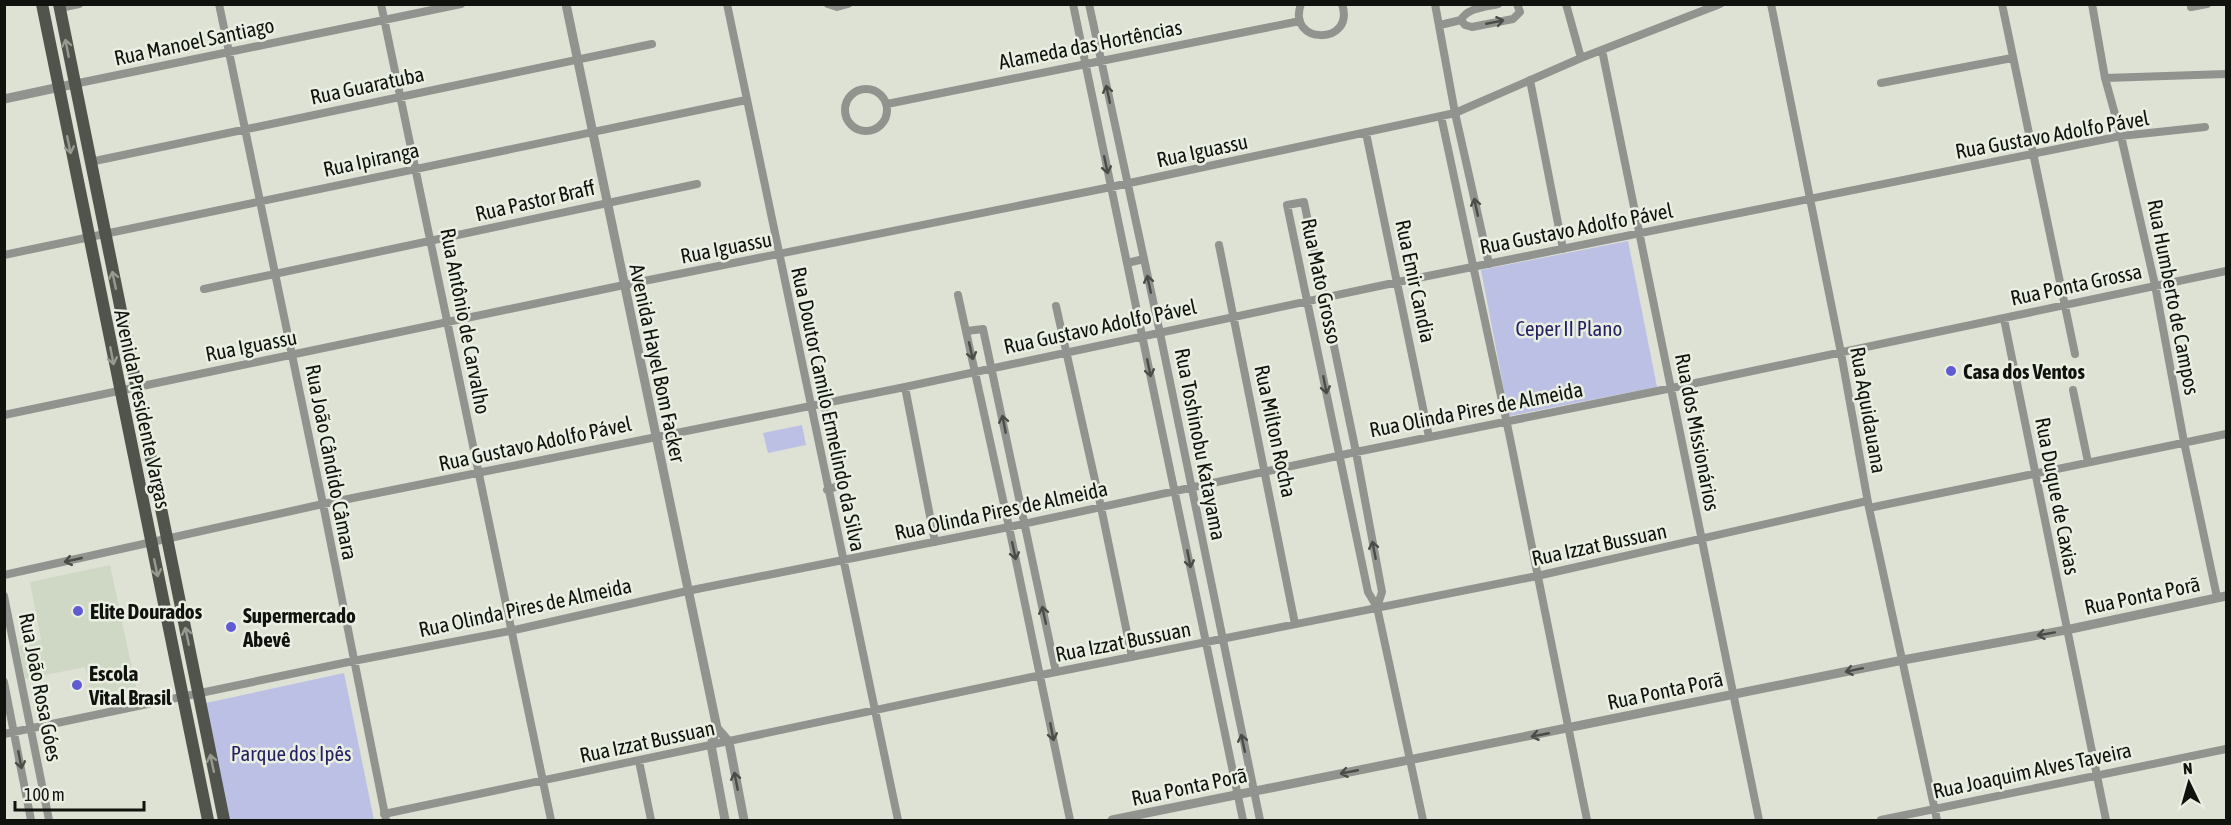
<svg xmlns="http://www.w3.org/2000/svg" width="2231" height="825" font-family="'Asap Condensed',sans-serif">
	<rect width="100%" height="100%" fill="#dde2d5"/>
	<path fill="#cfd8c4" d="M110,565L136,687L91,696L85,667L25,679L19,646L41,640L30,582Z"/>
	<path fill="#bcc0e4" d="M1628,241L1657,387L1509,416L1481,270Z
		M802,425L806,445L768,453L763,433Z
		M344,673L374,820H228L206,703Z"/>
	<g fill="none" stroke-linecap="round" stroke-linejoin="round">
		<path stroke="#91938e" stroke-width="8" d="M219,4L323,504L386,820
			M381,4L551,820
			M727,4L898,820
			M828,4L837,7L848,4
			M1073,4L1243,820
			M1089,4L1160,333L1260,820
			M1301,4C1286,45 1356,46 1342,4
			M1435,4L1455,113L1489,264
			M1566,4L1581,58
			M1771,4L1841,353L1869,508L1937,820
			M2002,4L2075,354
			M2092,4L2105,78L2121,136L2155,285L2184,442L2217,597
			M2191,7L2207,4
			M60,8L79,4
			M1461,20L1465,25L1472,27L1513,19L1520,12L1517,4
			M1440,25L1461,20C1467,8 1485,7 1498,4
			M1602,50L1759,820
			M2105,78L2226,74
			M1530,80L1563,249
			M1881,83L2012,58
			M74,84L461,4
			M845 110a21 21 0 1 1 42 0a21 21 0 1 1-42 0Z
			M887,104L1300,21
			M1441,116L1510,438L1587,820
			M1366,133L1429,437
			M90,162L652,44
			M1219,245L1295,624
			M4,255L746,100
			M1127,263L1144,259
			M204,289L697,184
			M958,295L1009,527L1070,820
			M1056,306L1101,507L1132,657
			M2004,319L2106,820
			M967,331L983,329L1056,672
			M905,387L935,542
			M2073,390L2088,462
			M824,403L841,481L838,486L827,490
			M4,415L624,285L1111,187L1455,113L1581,58L1720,4
			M1869,508L2226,434
			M4,575L323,504L905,387L1398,282L2121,136L2205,127
			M4,596L49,820
			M1377,607L1382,592L1356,452L1304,202L1287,205L1368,592L1377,607L1423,820
			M4,682L31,820
			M4,734L353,661L510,631L687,591L1009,527L1356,452L1672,388L2226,271
			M639,761L651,820
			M384,814L1041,675L1537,576L1867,501
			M1881,820L2226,749"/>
		<path stroke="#91938e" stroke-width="9" d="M566,4L717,728L729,742L744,820
			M4,99L74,84
			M717,728L711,745L725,820
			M1112,820L1903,660L2066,630L2226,596"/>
		<path stroke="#51544c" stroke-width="12" d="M42,4L208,820
			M59,4L224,820"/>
	</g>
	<defs><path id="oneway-shaft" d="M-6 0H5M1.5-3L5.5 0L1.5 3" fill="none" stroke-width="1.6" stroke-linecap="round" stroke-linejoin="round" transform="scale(1.5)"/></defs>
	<g stroke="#4a4c47">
		<use href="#oneway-shaft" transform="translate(1495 22) rotate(-11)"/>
		<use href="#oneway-shaft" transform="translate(1108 94) rotate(-102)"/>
		<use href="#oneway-shaft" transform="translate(1106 165) rotate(78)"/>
		<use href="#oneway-shaft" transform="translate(1476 207) rotate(-102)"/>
		<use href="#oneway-shaft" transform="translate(1149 284) rotate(-102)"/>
		<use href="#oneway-shaft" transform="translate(971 351) rotate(77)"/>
		<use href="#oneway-shaft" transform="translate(1149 368) rotate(78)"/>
		<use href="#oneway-shaft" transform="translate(1325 385) rotate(79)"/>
		<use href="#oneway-shaft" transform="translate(1004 424) rotate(-101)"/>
		<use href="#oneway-shaft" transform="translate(1374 550) rotate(-101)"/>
		<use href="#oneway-shaft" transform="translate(1014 551) rotate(78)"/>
		<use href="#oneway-shaft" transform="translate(1189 559) rotate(79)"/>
		<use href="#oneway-shaft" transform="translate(73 560) rotate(167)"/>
		<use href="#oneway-shaft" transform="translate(1044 615) rotate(-102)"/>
		<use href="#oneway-shaft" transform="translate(2046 634) rotate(170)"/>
		<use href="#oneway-shaft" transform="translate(1854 670) rotate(168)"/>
		<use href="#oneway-shaft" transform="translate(1052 732) rotate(79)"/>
		<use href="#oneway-shaft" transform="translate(1540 735) rotate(169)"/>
		<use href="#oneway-shaft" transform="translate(1243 743) rotate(-102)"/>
		<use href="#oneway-shaft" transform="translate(20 760) rotate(79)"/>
		<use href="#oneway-shaft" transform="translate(1349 772) rotate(169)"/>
		<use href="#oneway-shaft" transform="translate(736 781) rotate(-101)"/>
	</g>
	<g stroke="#969a90">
		<use href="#oneway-shaft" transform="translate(67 48) rotate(-101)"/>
		<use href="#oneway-shaft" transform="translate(69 145) rotate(78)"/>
		<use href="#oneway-shaft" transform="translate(114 280) rotate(-102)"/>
		<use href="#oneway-shaft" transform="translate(112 356) rotate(79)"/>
		<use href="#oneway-shaft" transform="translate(156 568) rotate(78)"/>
		<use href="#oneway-shaft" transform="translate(187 636) rotate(-102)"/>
		<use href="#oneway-shaft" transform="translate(212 763) rotate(-102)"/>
	</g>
	<g fill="#605bd3" stroke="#eaefe3" stroke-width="2">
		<circle cx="1951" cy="371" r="6"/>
		<circle cx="78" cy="611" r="6"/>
		<circle cx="231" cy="627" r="6"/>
		<circle cx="77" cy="685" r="6"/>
	</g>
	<g text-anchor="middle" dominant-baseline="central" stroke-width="5" stroke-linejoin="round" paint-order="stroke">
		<g font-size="21" fill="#10120d" stroke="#eaefe3">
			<text transform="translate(194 41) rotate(-12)">Rua Manoel Santiago</text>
			<text transform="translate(1090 44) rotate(-11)">Alameda das Hortências</text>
			<text transform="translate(367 85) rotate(-12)">Rua Guaratuba</text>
			<text transform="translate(2052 134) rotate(-10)">Rua Gustavo Adolfo Pável</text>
			<text transform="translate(1202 150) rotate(-12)">Rua Iguassu</text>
			<text transform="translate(371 159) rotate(-12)">Rua Ipiranga</text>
			<text transform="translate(535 200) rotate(-13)">Rua Pastor Braff</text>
			<text transform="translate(1576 228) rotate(-11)">Rua Gustavo Adolfo Pável</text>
			<text transform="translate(726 247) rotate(-11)">Rua Iguassu</text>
			<text transform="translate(1322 281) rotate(78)">Rua Mato Grosso</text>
			<text transform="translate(1416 281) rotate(78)">Rua Emir Candia</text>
			<text transform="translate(2076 284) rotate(-12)">Rua Ponta Grossa</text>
			<text transform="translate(2174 297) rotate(79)">Rua Humberto de Campos</text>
			<text transform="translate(466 321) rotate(79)">Rua Antônio de Carvalho</text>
			<text transform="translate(1100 326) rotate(-12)">Rua Gustavo Adolfo Pável</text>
			<text transform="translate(251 345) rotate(-11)">Rua Iguassu</text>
			<text transform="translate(658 363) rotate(78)">Avenida Hayel Bom Facker</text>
			<text transform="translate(143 409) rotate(78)">Avenida Presidente Vargas</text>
			<text transform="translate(829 409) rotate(78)">Rua Doutor Camilo Ermelindo da Silva</text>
			<text transform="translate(1476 409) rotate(-11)">Rua Olinda Pires de Almeida</text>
			<text transform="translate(1869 410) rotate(80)">Rua Aquidauana</text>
			<text transform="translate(1276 431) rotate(78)">Rua Milton Rocha</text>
			<text transform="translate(1698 432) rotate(79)">Rua dos Missionários</text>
			<text transform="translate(535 443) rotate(-12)">Rua Gustavo Adolfo Pável</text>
			<text transform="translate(1201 444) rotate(79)">Rua Toshinobu Katayama</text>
			<text transform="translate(332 462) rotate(79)">Rua João Cândido Câmara</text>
			<text transform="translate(2058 496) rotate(79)">Rua Duque de Caxias</text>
			<text transform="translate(1001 510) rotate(-12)">Rua Olinda Pires de Almeida</text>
			<text transform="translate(1599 544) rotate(-12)">Rua Izzat Bussuan</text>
			<text transform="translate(2142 595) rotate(-12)">Rua Ponta Porã</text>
			<text transform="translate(525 607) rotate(-12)">Rua Olinda Pires de Almeida</text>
			<text transform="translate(1123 641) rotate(-11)">Rua Izzat Bussuan</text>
			<text transform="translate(41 687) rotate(79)">Rua João Rosa Góes</text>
			<text transform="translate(1665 690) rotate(-12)">Rua Ponta Porã</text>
			<text transform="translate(647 741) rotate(-12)">Rua Izzat Bussuan</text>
			<text transform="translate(2032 770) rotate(-12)">Rua Joaquim Alves Taveira</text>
			<text transform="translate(1189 786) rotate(-12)">Rua Ponta Porã</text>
		</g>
		<g font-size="21" fill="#231e60" stroke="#eaefe3">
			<text x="1569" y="328">Ceper II Plano</text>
			<text x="291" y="753">Parque dos Ipês</text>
		</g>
		<g font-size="21" font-weight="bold" fill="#10120d" stroke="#eaefe3" text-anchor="start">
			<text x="1963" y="371">Casa dos Ventos</text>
			<text x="90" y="611">Elite Dourados</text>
			<text x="243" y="615">Supermercado<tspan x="243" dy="24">Abevê</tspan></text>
			<text x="89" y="673">Escola<tspan x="89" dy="24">Vital Brasil</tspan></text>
		</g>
	</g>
	<rect width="2231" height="825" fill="none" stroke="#10120d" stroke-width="12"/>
	<g transform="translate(2189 783) rotate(355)" stroke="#eaefe3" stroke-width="4.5" paint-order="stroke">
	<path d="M0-4.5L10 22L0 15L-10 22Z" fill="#10120d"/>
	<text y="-9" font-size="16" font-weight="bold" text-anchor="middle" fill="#10120d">N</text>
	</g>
	<path d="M15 801v9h129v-9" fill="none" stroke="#10120d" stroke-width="3"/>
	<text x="24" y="801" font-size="18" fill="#10120d" stroke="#eaefe3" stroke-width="4.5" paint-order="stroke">100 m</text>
</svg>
